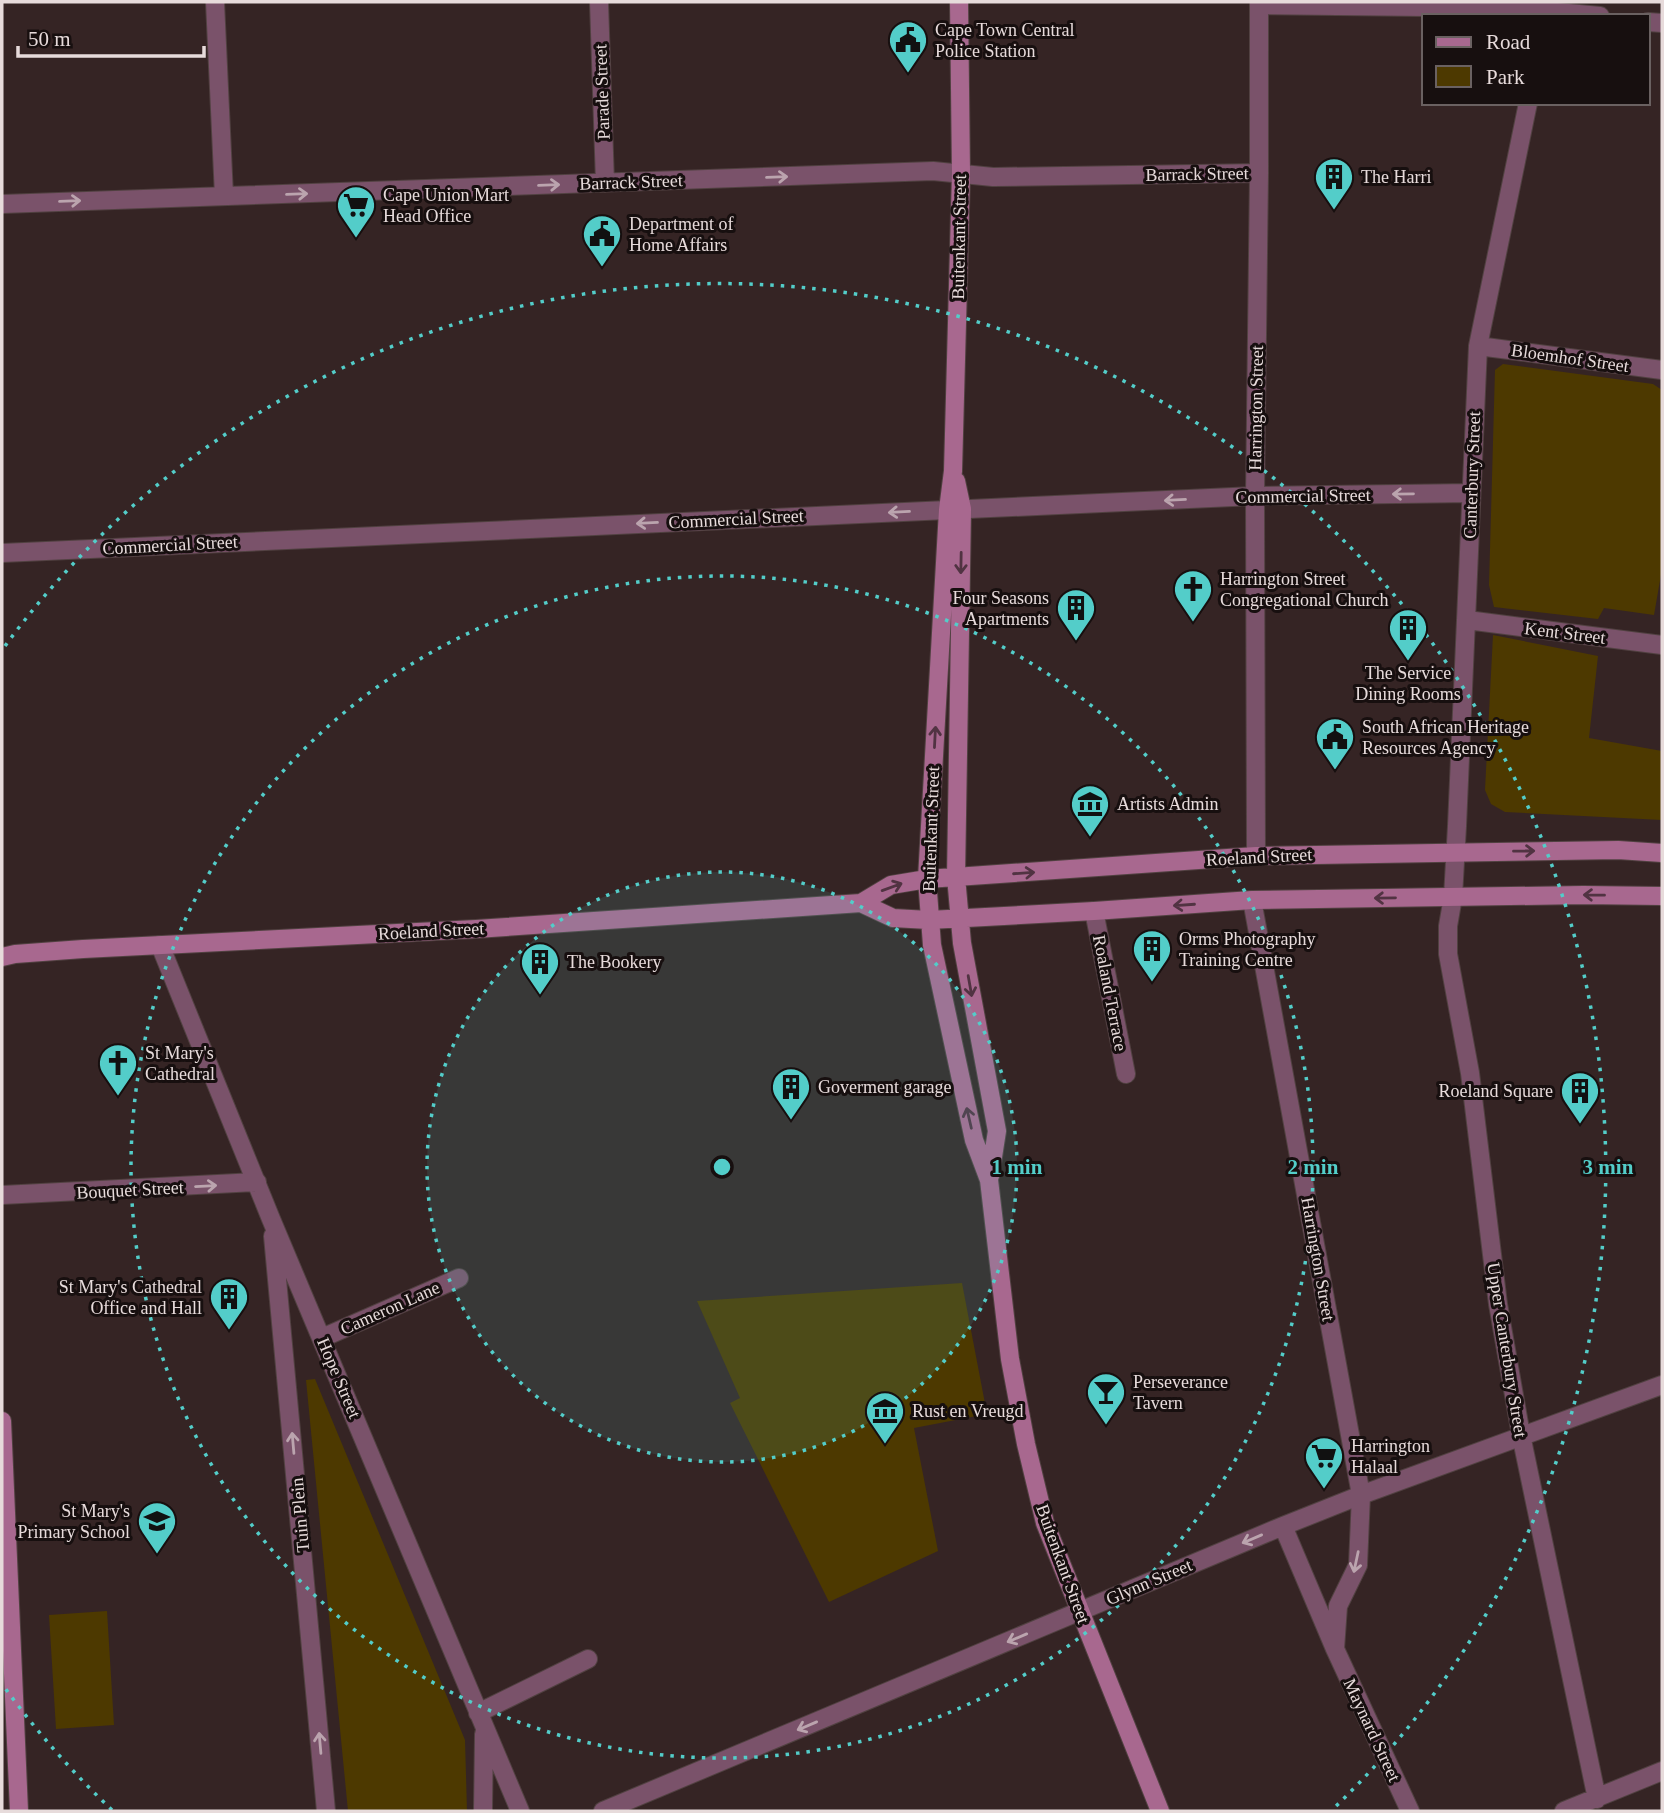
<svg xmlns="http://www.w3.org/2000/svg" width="1664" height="1813" font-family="Georgia,serif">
	<rect width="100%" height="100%" fill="#352424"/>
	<path fill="#4d3900" d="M1503,364L1653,384L1662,390V569L1654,615L1604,608L1598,619L1494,607L1489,585L1495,370Z
		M1493,635L1598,656L1589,738L1662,751V820L1505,812L1491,804L1485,790Z
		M962,1283L987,1414L914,1428L938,1551L829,1602L730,1403L740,1398L697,1301Z
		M315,1379L465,1740L467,1811H348L306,1380Z
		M107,1611L114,1725L56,1729L49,1615Z"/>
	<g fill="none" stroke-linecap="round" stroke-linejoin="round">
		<g stroke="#514141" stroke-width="20">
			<path id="street" d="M215,2L224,196
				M599,2L605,183
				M1259,5L1516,8L1600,16
				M1648,22L1662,23
				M1528,103L1478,346L1457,826L1453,897L1448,926V954L1470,1073L1498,1304L1521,1435L1597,1799
				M2,204L933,171L993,177L1259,173
				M1478,346L1662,370
				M2,553L1255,496L1471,493
				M1467,620L1662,645
				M1256,856L1255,496L1259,173V2
				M1252,900L1361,1495L1358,1565L1338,1606L1335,1649
				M1094,911L1126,1074
				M160,945L271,1219L520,1811
				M2,1195L257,1182
				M273,1236L326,1811
				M322,1338L459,1278
				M1283,1526L1335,1649L1410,1811
				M478,1713L588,1659
				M483,1811L484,1734
				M603,1811L1283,1526L1361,1495L1662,1385
				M1564,1811L1662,1771"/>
		</g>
		<g stroke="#514141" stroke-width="20">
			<path id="secondary" d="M959,2L961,174L953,471L948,510L927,879L932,945L974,1140L989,1180L1010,1359L1026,1444L1045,1523L1160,1811
				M956,481L962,509L956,877L962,943L997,1131L990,1176
				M861,903L893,918L929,920L1094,911L1252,900L1583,895L1662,896
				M2,957L15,954L83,949L476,929L861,903L891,885L927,879L1256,856L1618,850L1662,853
				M2,1421L19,1811"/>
		</g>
		<use href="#street" stroke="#7a526a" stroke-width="18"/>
		<use href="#secondary" stroke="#a8688f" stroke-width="18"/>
	</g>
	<defs><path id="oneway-shaft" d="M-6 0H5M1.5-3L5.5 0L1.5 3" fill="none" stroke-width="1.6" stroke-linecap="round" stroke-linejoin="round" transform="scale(1.75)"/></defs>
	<g stroke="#bba4ae">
		<use href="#oneway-shaft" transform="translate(777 177) rotate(-2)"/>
		<use href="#oneway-shaft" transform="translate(549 185) rotate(-2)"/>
		<use href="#oneway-shaft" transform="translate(297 194) rotate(-2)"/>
		<use href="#oneway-shaft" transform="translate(70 201) rotate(-2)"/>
		<use href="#oneway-shaft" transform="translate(1403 494) rotate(179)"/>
		<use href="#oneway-shaft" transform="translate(1175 500) rotate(177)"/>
		<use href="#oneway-shaft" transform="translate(899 512) rotate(177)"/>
		<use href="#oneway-shaft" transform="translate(647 523) rotate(177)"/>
		<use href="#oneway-shaft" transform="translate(206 1186) rotate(-3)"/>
		<use href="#oneway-shaft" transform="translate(293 1443) rotate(-95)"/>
		<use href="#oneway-shaft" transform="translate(1252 1539) rotate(157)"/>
		<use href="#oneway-shaft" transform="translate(1356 1562) rotate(102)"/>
		<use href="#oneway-shaft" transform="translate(1017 1638) rotate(157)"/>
		<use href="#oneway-shaft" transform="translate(807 1726) rotate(157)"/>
		<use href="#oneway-shaft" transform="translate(320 1743) rotate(-95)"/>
	</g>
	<g stroke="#513342">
		<use href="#oneway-shaft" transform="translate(961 563) rotate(91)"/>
		<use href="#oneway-shaft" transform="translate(935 737) rotate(-87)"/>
		<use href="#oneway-shaft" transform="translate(1524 851) rotate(-1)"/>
		<use href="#oneway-shaft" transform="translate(1024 873) rotate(-4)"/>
		<use href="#oneway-shaft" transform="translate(892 887) rotate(-20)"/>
		<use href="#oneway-shaft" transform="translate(1594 895) rotate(-179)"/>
		<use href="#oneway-shaft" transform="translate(1385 898) rotate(179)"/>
		<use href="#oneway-shaft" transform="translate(1184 905) rotate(176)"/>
		<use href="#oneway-shaft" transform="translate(970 986) rotate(80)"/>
		<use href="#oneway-shaft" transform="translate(969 1118) rotate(-103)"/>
	</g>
	<circle cx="722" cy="1167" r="295" fill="#53cdc9" fill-opacity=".12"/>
	<g fill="none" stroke="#53cdc9" stroke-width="3.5" stroke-dasharray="3.5 7">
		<circle cx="722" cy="1167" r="295"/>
		<circle cx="722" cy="1167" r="591"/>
		<path d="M112 1810A886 886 0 0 1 5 1688M5 646A886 886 0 1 1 1332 1810"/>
	</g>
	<defs>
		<g id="civic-pin" transform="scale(2.0125)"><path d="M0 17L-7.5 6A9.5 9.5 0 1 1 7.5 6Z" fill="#53cdc9" stroke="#170f0f"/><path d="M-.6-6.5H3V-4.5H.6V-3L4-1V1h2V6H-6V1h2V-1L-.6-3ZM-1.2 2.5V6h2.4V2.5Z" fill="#111"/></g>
		<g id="building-pin" transform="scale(2.0125)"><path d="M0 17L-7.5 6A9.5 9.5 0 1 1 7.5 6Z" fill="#53cdc9" stroke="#170f0f"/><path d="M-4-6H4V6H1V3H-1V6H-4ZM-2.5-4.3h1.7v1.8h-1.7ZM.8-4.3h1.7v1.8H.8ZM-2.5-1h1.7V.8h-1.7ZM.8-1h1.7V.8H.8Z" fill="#111"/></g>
		<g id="supermarket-pin" transform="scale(2.0125)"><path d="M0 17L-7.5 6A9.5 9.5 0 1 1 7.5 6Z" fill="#53cdc9" stroke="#170f0f"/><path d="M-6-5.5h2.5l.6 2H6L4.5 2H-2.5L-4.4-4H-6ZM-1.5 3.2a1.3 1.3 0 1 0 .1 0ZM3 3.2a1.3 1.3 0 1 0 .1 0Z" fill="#111"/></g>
		<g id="church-pin" transform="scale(2.0125)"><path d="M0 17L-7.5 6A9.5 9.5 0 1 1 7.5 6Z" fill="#53cdc9" stroke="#170f0f"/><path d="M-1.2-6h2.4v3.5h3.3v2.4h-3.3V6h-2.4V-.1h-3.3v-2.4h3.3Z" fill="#111"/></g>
		<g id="museum-pin" transform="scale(2.0125)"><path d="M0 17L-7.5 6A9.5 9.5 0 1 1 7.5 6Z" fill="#53cdc9" stroke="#170f0f"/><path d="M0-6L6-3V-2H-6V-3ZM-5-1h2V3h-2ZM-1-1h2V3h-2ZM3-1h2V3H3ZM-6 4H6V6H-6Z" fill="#111"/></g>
		<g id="bar-pin" transform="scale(2.0125)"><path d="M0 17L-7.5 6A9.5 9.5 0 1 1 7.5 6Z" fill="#53cdc9" stroke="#170f0f"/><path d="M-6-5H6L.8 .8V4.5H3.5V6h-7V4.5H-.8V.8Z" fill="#111"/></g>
		<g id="school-pin" transform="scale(2.0125)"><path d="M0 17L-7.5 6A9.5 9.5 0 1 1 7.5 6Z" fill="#53cdc9" stroke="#170f0f"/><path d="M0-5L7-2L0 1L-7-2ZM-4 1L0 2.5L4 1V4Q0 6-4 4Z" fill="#111"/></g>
	</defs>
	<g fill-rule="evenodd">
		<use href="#civic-pin" x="908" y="40"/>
		<use href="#building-pin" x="1334" y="177"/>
		<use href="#supermarket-pin" x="356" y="205"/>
		<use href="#civic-pin" x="602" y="234"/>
		<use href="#church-pin" x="1193" y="589"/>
		<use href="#building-pin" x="1076" y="608"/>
		<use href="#building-pin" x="1408" y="628"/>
		<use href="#civic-pin" x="1335" y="737"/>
		<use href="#museum-pin" x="1090" y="804"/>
		<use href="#building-pin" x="1152" y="949"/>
		<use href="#building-pin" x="540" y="962"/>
		<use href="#church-pin" x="118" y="1063"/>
		<use href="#building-pin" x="791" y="1087"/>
		<use href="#building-pin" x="1580" y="1091"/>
		<use href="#building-pin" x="229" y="1297"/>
		<use href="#bar-pin" x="1106" y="1392"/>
		<use href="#museum-pin" x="885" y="1411"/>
		<use href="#supermarket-pin" x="1324" y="1456"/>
		<use href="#school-pin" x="157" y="1521"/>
	</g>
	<g text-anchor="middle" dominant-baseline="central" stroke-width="6" stroke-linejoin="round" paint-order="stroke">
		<g font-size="18" fill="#e7dbdb" stroke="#170f0f" text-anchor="start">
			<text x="935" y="30">Cape Town Central<tspan x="935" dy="21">Police Station</tspan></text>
			<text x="1361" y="177">The Harri</text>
			<text x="383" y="195">Cape Union Mart<tspan x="383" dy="21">Head Office</tspan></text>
			<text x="629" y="224">Department of<tspan x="629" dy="21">Home Affairs</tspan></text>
			<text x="1220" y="579">Harrington Street<tspan x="1220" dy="21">Congregational Church</tspan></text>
			<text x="1049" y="598" text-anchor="end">Four Seasons<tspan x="1049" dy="21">Apartments</tspan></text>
			<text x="1408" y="673" text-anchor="middle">The Service<tspan x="1408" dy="21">Dining Rooms</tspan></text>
			<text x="1362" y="727">South African Heritage<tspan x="1362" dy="21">Resources Agency</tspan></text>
			<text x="1117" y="804">Artists Admin</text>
			<text x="1179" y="939">Orms Photography<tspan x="1179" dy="21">Training Centre</tspan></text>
			<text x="567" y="962">The Bookery</text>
			<text x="145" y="1053">St Mary's<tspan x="145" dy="21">Cathedral</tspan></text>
			<text x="818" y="1087">Goverment garage</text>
			<text x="1553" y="1091" text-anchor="end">Roeland Square</text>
			<text x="202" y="1287" text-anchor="end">St Mary's Cathedral<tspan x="202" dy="21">Office and Hall</tspan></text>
			<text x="1133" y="1382">Perseverance<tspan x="1133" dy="21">Tavern</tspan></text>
			<text x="912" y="1411">Rust en Vreugd</text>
			<text x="1351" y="1446">Harrington<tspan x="1351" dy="21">Halaal</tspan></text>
			<text x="130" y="1511" text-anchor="end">St Mary's<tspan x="130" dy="21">Primary School</tspan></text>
		</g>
		<g font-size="18" fill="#e7dbdb" stroke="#170f0f">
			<text transform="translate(602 92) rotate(-92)">Parade Street</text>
			<text transform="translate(1197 174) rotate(-1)">Barrack Street</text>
			<text transform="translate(631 182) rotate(-2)">Barrack Street</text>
			<text transform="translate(959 237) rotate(-89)">Buitenkant Street</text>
			<text transform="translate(1570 358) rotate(8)">Bloemhof Street</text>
			<text transform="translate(1256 408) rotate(-89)">Harrington Street</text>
			<text transform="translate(1472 475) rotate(-88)">Canterbury Street</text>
			<text transform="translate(1303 496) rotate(-1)">Commercial Street</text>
			<text transform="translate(736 519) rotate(-3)">Commercial Street</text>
			<text transform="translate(170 545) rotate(-3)">Commercial Street</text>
			<text transform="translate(1565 633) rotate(7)">Kent Street</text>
			<text transform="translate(931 829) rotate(-88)">Buitenkant Street</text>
			<text transform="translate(1259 857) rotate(-3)">Roeland Street</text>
			<text transform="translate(431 931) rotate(-3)">Roeland Street</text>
			<text transform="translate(1110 993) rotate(79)">Roaland Terrace</text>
			<text transform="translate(130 1190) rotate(-3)">Bouquet Street</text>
			<text transform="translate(1318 1259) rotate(80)">Harrington Street</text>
			<text transform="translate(390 1308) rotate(-24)">Cameron Lane</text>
			<text transform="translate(1507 1350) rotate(81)">Upper Canterbury Street</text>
			<text transform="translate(339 1378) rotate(67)">Hope Street</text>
			<text transform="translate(300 1515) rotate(-95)">Tuin Plein</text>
			<text transform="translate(1063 1564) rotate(70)">Buitenkant Street</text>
			<text transform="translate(1149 1582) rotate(-23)">Glynn Street</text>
			<text transform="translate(1372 1730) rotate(65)">Maynard Street</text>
		</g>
	</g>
	<circle cx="722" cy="1167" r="10" fill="#53cdc9" stroke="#170f0f" stroke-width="3.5"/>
	<g font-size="21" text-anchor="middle" font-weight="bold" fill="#53cdc9" stroke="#170f0f" stroke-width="6" stroke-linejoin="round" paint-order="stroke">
		<text x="1017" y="1174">1 min</text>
		<text x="1313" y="1174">2 min</text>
		<text x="1608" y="1174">3 min</text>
	</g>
	<rect width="1664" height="1813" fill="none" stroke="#e7dbdb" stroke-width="7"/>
	<rect x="1422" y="14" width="228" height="91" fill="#170f0f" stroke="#6a6161" stroke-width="2"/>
	<rect x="1436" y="37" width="35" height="10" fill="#a8688f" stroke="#6a6161" stroke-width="2"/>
	<text x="1486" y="49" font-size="21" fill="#e7dbdb">Road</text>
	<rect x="1436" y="66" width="35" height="21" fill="#4d3900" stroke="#6a6161" stroke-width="2"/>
	<text x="1486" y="84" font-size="21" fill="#e7dbdb">Park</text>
	<path d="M18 46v10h186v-10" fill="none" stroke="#e7dbdb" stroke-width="3.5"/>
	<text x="28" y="46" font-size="21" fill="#e7dbdb" stroke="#170f0f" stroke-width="5" paint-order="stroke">50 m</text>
</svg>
